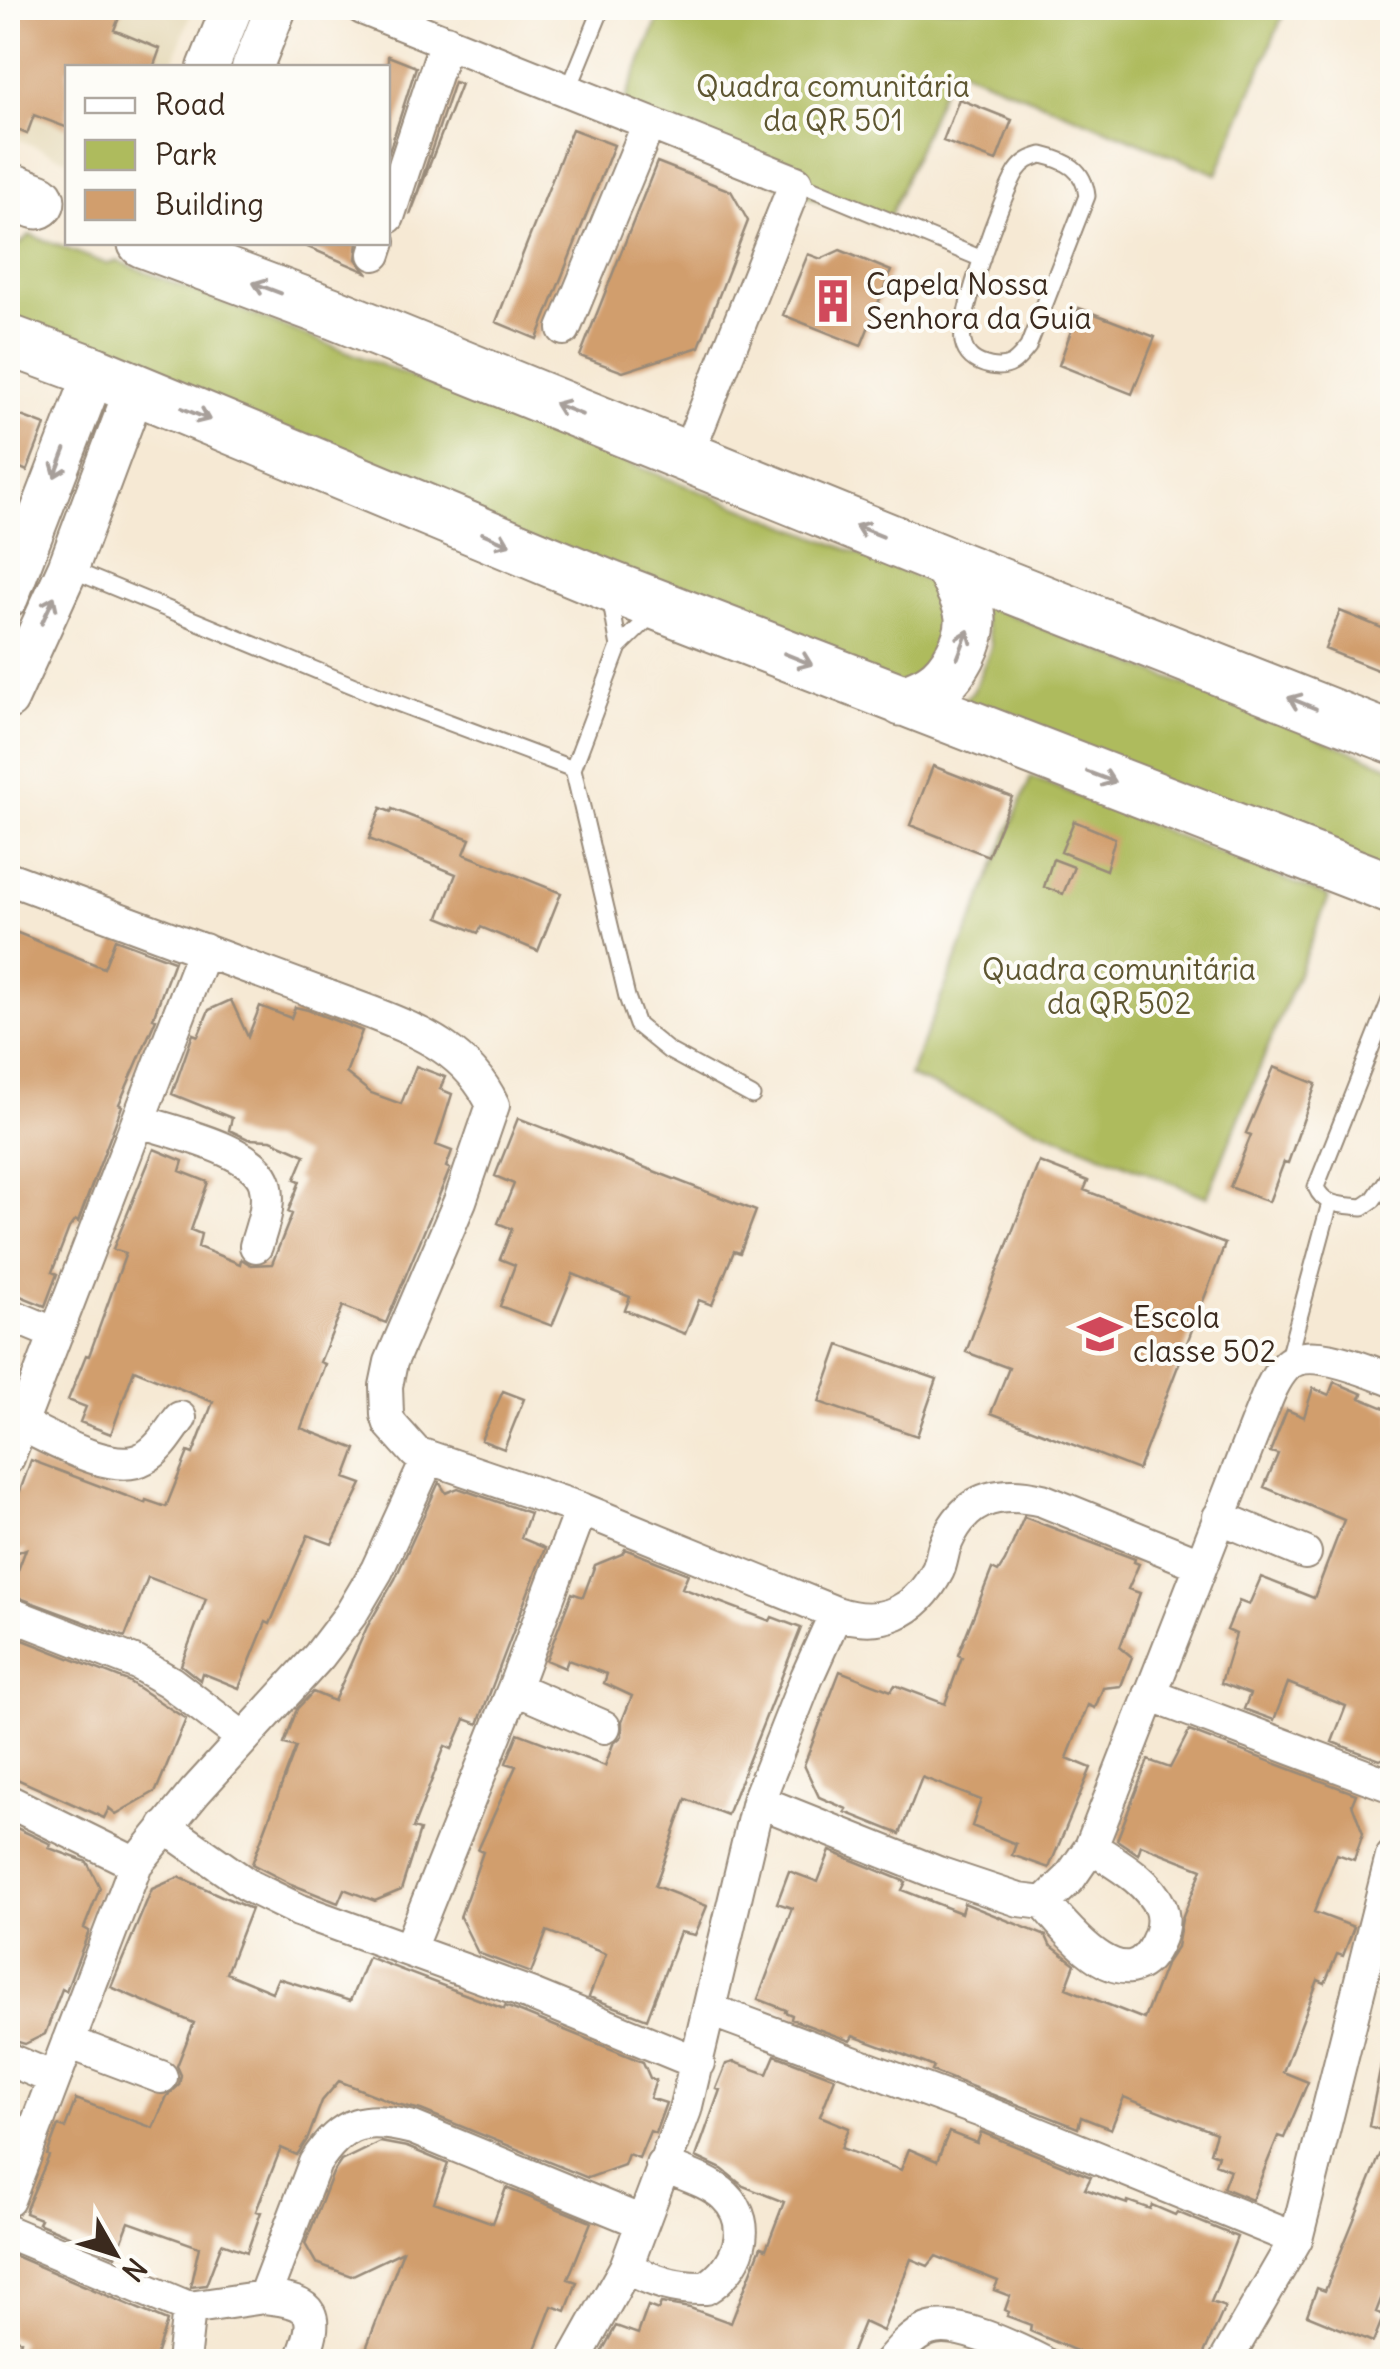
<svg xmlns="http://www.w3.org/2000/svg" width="1400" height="2369" font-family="Delius,sans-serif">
	<rect width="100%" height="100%" fill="#fdfcf7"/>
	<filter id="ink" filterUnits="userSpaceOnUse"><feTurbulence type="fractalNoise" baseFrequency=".01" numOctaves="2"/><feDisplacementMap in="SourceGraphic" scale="20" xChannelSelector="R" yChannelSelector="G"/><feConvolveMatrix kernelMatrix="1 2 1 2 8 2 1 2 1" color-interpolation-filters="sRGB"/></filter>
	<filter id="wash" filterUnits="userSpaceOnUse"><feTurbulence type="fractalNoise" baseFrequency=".0048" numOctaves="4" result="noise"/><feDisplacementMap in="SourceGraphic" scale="40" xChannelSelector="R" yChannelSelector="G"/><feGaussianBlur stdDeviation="2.25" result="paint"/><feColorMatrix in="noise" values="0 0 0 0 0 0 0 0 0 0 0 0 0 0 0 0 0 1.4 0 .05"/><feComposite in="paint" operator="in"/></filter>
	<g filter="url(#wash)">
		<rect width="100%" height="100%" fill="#f6e9d4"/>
		<path fill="#e6daba" d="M8,8H193L171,67L68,68L67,160L8,135Z"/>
		<path fill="#aebb5d" stroke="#74723e" stroke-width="2.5" d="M663,8H1286L1217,174L952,66L885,228L617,119Z
			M30,235L107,264L118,261L930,582L953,622L951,657L900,692L8,325V254Z
			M978,602L1392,767V888L943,715L973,692L992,645Z
			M1031,777L1329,897L1207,1197L909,1076Z"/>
		<g id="blocks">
			<path fill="#d19e6d" d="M8,8H123L114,30L160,49L153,68H68V128L34,115L27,134L8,126Z
				M388,56L416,67L388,155Z
				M454,82L461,84L410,215Z
				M959,99L1012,120L996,161L943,141Z
				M572,129L614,145L537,339L496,322Z
				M657,162L731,191L748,221L699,347L623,372L580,356Z
				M296,242H358L356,259L366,272Z
				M840,250L891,271L861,346L783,315L808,254L821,259Z
				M1079,308L1155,337L1132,394L1059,365Z
				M8,411L45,425L27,471L8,462Z
				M1340,611L1392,632V676L1325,649Z
				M933,766L1012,797L988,856L910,825Z
				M381,808L391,812L392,809L470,839L464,854L561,893L538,951L481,927L478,933L439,917L456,874L369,839Z
				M1074,821L1115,838L1106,870L1061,852Z
				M1053,859L1074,867L1063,894L1044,887Z
				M8,929L104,968L115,939L174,961L153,1018L156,1019L119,1104L122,1106L78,1222L75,1220L69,1228L52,1272L57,1274L45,1306L8,1291Z
				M231,1000L248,1037L260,1006L291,1018L295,1007L308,1010L362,1031L346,1073L371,1093L401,1104L416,1066L445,1077L440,1089L452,1094L436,1145L452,1151L446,1167L450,1169L386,1323L343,1306L320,1362L325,1364L301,1428L356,1449L345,1478L362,1484L332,1544L308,1535L270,1624L266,1622L239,1688L202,1673L200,1680L181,1665L206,1599L148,1577L125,1637L9,1594L26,1549L8,1556V1540L14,1522L8,1519V1510L15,1489L20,1491L31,1460L145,1503L146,1500L166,1507L188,1452L193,1454L213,1402L134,1370L111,1434L80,1422L86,1407L68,1400L86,1355L89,1356L126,1253L113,1249L154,1149L183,1161L180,1171L208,1182L191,1230L201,1234L198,1247L240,1264L241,1259L251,1265L272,1264L292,1214L288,1212L300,1181L295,1179L305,1155L271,1140L248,1139L229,1130L232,1118L172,1094L193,1034L198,1036L209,1010Z
				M1274,1067L1316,1084L1288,1163L1284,1162L1269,1202L1230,1187L1251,1135L1246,1133Z
				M518,1118L756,1211L740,1253L734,1251L712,1305L699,1300L685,1334L625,1310L630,1297L573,1274L552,1326L500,1306L515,1265L500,1259L512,1229L498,1223L514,1184L495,1176Z
				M1039,1162L1088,1181L1084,1190L1225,1244L1138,1470L991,1413L1009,1368L966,1352Z
				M839,1345L937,1379L917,1436L819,1402Z
				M1334,1382L1363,1394L1360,1398L1392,1411V1754L1380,1760L1332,1742L1346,1706L1288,1683L1274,1720L1244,1709L1250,1694L1221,1683L1236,1634L1227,1630L1239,1601L1249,1605L1261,1577L1314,1598L1344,1520L1264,1487L1278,1454L1270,1452L1287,1410L1304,1417L1313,1388L1329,1395Z
				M503,1391L524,1399L504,1449L481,1440Z
				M439,1482L446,1493L458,1488L530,1513L521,1538L545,1548L478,1724L465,1719L452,1749L445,1746L413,1828L420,1830L401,1890L375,1901L344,1889L338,1903L291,1884L252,1864L296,1747L284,1744L297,1709L313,1692L334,1701L367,1627L395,1579Z
				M1024,1517L1135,1559L1134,1562L1139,1564L1128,1589L1140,1593L1120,1647L1132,1657L1121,1686L1103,1688L1095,1708L1088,1705L1067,1758L1091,1768L1049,1868L1012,1855L1016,1844L972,1826L981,1800L922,1777L900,1834L845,1812L847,1809L819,1797L804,1765L840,1671L891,1691L895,1685L945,1704L962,1657L958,1655L992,1569L998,1572L1005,1561Z
				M625,1549L688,1574L682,1588L770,1621L772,1617L801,1628L727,1815L686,1799L655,1886L707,1906L695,1935L680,1932L647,2019L589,1997L606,1954L547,1931L531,1973L478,1953L460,1917L483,1852L478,1850L516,1766L506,1763L518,1733L605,1766L613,1744L622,1736V1721L632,1696L604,1683L607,1674L568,1660L565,1668L546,1660L572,1593L583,1597L595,1565L622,1554Z
				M8,1634L128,1681L186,1719L156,1791L116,1814L109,1808L104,1818L8,1775Z
				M1189,1731L1356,1794L1352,1804L1363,1833L1354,1860L1337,1854L1314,1912L1354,1927L1343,1956L1337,1954L1325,1983L1318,1980L1283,2072L1308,2082L1284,2138L1278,2136L1252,2200L1223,2188L1230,2170L1215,2164L1218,2155L1210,2152L1216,2133L1124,2097L1111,2129L1081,2117L1078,2128L932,2071L934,2067L904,2055L853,2036L850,2041L791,2019L792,2015L785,2012L786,2010L758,1999L792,1908L777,1903L789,1871L818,1882L830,1851L906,1882L902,1890L961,1913L964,1903L1046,1936L1050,1945L1075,1964L1066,1988L1144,2019L1165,1965L1177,1947L1182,1919L1202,1869L1141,1845L1138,1854L1117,1840L1148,1760L1170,1768Z
				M8,1824L51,1844L49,1848L87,1862L100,1888L84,1928L89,1931L66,1991L62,1989L45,2034L25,2044L8,2039Z
				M179,1877L251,1909L226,1973L272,1992L278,1978L350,2001L368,1957L504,2009L505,2006L523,2013L643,2062L650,2078L656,2080L650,2098L666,2103L655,2133L650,2131L639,2158L628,2154L624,2165L588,2178L421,2110L397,2104L339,2081L322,2101L308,2138L297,2155L281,2148L256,2211L261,2212L247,2252L222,2243L206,2285L190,2287L199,2247L129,2222L116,2256L38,2223L40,2219L25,2213L26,2209L49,2156L47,2155L58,2126L65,2128L76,2099L153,2128L167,2096L179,2085L181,2075L177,2066L194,2023L111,1987L152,1889Z
				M775,2055L835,2078L820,2116L849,2128L841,2148L901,2170L909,2149L937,2161L949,2132L977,2143L981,2132L1091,2177L1085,2189L1127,2204L1128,2201L1150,2209L1152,2205L1175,2215L1177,2212L1237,2237L1211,2302L1225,2307L1200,2362H1102L1030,2331L1031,2325L1007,2316L1009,2312L1005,2310L1010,2296L994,2290L998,2281L936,2256L928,2266L911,2259L883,2331L864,2322L848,2362H617L600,2355L616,2326L638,2334L648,2306L658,2310L661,2303L690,2308L731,2323L761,2247L766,2249L784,2202L743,2186L722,2169L696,2157L720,2090L716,2089L726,2064L734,2062L767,2074Z
				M1382,2060L1392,2062V2271L1376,2312L1384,2315L1373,2342L1307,2315L1317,2288L1325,2291L1389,2133L1369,2126Z
				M380,2142L407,2147L448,2164L434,2202L493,2223L506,2188L591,2222L568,2279L577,2282L566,2311L552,2306L530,2362H361L403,2251L351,2276L316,2263L305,2244L333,2173L341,2161Z
				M8,2253L167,2321L154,2362H20L22,2357L16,2354L21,2341L8,2336Z"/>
		</g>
	</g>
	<g filter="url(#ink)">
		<use href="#blocks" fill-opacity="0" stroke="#988a79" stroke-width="2.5"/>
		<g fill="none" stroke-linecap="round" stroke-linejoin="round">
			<g stroke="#988a79" stroke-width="19">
				<path id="service" d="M568,91L602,8
					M1042,155C1067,161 1084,169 1087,196L1028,347C1017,361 1010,370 990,366C976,363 966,357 963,342C958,317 1002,195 1017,171C1024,161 1031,158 1042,155Z
					M796,182L982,259
					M70,569L376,695L573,769
					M610,597L619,647
					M655,612L619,647L573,769L627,997L637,1025L669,1051L752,1096
					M1392,995L1316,1187C1324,1207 1344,1205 1363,1207L1373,1200L1392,1173
					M1287,1362L1330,1203"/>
			</g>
			<g stroke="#988a79" stroke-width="36">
				<path id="minor" d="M362,8L796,182L686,458
					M388,217L446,41
					M375,254L379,242
					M564,329L649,123
					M8,878L372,1013C423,1033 468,1052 493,1105L460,1201L391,1362L386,1386L387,1415L390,1424L416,1453L581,1509L836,1613L807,1677L758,1801L685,2110L626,2267L573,2362
					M140,1121C171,1132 254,1149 265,1183C271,1204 262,1226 256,1246
					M8,1314L56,1334
					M20,1424C51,1438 113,1476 144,1458C160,1450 170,1431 180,1418
					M8,1458L204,950
					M1219,1517L1305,1553
					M8,1613L137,1663L170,1682L243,1738
					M836,1613C881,1628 916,1613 938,1570C941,1563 942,1555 944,1548C962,1499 996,1489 1042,1500L1200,1564
					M514,1688L604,1727
					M1150,1695L1392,1786
					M8,1801L136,1864
					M758,1801L938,1873L1019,1900L1044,1903L1069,1879L1091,1847L1256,1425C1264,1407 1271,1382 1285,1367C1306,1343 1368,1371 1392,1380
					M165,1827L249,1886L298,1910L530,1994L698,2063
					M1044,1903C1067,1930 1126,2005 1156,1944C1162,1932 1165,1919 1160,1907C1147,1879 1115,1863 1091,1847
					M409,1949L514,1688L581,1509
					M710,2010L987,2113L1296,2239
					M68,2042L161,2077
					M8,2059L53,2078
					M8,2200L136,1864L195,1792L319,1656L351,1614L377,1570L428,1459
					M8,2232L189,2308
					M626,2267C652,2281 675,2289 706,2288C737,2269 756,2226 725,2196C709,2181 683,2174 662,2165
					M264,2297C316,2302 320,2315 301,2362
					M183,2362L189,2308L264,2297L315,2163C343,2120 365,2116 413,2128L642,2222
					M890,2362C900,2350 912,2336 927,2330C954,2318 1016,2349 1042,2362
					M1225,2362L1296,2239L1392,1857"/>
			</g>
			<g stroke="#988a79" stroke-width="44">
				<path id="tertiary" d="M208,68L232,8
					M252,68L276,8
					M8,597L95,372
					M8,699L68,568L135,389"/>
			</g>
			<g stroke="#988a79" stroke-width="54">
				<path id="primary" d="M143,242L335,314L948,563L1392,738
					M8,340L95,372L609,586L1392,889
					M903,701C913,697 924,693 932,688C953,675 974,638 970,614C967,596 956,579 948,563"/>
			</g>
			<g stroke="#988a79" stroke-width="59">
				<path id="motorway" d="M8,190L37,201"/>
			</g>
			<use href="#service" stroke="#fff" stroke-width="15"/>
			<use href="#minor" stroke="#fff" stroke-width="32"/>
			<use href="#tertiary" stroke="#fff" stroke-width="40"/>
			<use href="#primary" stroke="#fff" stroke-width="50"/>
			<use href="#motorway" stroke="#fff" stroke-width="55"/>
		</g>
		<defs><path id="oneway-shaft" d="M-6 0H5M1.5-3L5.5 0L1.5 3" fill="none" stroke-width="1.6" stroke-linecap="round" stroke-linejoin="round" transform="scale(2.5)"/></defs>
		<g stroke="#a79f9a">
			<use href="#oneway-shaft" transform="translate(267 288) rotate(-159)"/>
			<use href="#oneway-shaft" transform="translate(568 409) rotate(-158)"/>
			<use href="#oneway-shaft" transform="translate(196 414) rotate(23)"/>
			<use href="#oneway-shaft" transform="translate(60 463) rotate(111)"/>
			<use href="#oneway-shaft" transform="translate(869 531) rotate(-158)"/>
			<use href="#oneway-shaft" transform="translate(496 539) rotate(23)"/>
			<use href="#oneway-shaft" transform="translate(48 610) rotate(-65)"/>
			<use href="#oneway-shaft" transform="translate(963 644) rotate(-69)"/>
			<use href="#oneway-shaft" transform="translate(798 659) rotate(22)"/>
			<use href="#oneway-shaft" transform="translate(1302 703) rotate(-158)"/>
			<use href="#oneway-shaft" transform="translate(1101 777) rotate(21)"/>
		</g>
	</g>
	<defs>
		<g id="building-bare" transform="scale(3.45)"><path d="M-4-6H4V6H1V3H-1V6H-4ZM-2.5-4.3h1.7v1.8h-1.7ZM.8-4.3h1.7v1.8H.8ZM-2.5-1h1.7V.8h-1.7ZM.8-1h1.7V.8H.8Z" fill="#d1495b" stroke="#fdfcf7" stroke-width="2.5" paint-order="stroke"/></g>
		<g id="school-bare" transform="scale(3.45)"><path d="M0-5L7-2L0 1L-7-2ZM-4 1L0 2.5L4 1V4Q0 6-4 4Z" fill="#d1495b" stroke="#fdfcf7" stroke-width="2.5" paint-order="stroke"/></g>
	</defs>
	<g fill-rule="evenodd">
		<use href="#building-bare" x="833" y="301"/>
		<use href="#school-bare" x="1100" y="1334"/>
	</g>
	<g text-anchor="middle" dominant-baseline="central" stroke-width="8" stroke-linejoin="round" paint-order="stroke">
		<g font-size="30" fill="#5e5631" stroke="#fdfcf7">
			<text x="833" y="86">Quadra comunitária<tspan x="833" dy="34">da QR 501</tspan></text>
			<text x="1119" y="969">Quadra comunitária<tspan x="1119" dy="34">da QR 502</tspan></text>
		</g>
		<g font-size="30" fill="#3b2a1e" stroke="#fdfcf7" text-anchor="start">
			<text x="866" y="284">Capela Nossa<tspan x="866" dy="34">Senhora da Guia</tspan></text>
			<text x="1133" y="1317">Escola<tspan x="1133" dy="34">classe 502</tspan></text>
		</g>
	</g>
	<rect width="1400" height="2369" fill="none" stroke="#fdfcf7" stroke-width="40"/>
	<rect x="65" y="65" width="325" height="180" fill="#fdfcf7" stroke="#afa8a0" stroke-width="2.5"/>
	<rect x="85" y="98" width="50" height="15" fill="#ffffff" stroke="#afa8a0" stroke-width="2.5"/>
	<text x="155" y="115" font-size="30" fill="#3b2a1e">Road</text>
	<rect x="85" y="140" width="50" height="30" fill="#aebb5d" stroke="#afa8a0" stroke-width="2.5"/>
	<text x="155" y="165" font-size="30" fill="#3b2a1e">Park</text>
	<rect x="85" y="190" width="50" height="30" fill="#d19e6d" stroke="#afa8a0" stroke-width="2.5"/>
	<text x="155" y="215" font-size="30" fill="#3b2a1e">Building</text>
	<g transform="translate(115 2254) rotate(129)" stroke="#fdfcf7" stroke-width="8" paint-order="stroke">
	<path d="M0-8L18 38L0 25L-18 38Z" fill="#3b2a1e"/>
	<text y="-15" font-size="28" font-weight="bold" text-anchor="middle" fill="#3b2a1e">N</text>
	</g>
</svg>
